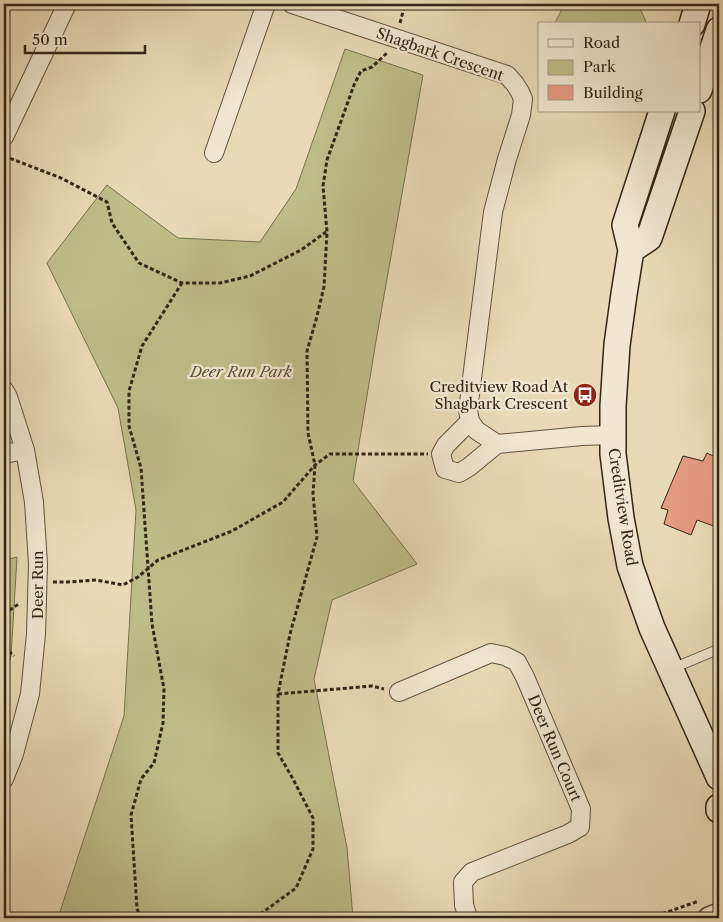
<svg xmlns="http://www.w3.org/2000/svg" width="723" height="922" font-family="'Libre Caslon Text',serif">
	<rect width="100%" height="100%" fill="#e9dab7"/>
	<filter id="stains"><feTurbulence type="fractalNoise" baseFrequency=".004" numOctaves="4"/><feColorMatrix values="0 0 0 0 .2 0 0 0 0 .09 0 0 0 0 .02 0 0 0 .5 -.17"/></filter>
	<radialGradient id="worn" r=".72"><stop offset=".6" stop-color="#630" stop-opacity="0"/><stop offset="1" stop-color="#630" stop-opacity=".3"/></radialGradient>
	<path fill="#bdbd8a" stroke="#787150" d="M565,4H638L647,24H554Z
		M345,49L423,75L376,341L353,481L417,564L332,600L314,679L347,848L353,918H58L124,716L136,510L118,408L47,263L107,185L178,238L260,242L296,189Z
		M17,557L11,656L4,682V560Z"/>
	<path fill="#e59a83" stroke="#332517" d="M707,453L719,459V528L697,520L691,535L664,524L668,510L661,508L683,456L703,461Z"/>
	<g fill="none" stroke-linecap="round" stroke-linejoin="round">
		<g stroke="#60523f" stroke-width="11">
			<path id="service" d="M671,669L719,649"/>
		</g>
		<g stroke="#60523f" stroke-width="20">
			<path id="minor" d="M292,4L507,75L515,84L520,92L523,99L521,115L507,159L493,212L468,410L470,421L476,430L497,444L582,436L612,435
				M4,137L67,4
				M214,153L266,4
				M4,390L8,397L25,450L34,502L38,564L36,634L30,694L14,754L4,779
				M470,421L446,445L441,454L445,469L459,473L469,467L497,444
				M4,454L25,450
				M399,692L491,653L505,656L517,662L525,677L581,809L580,827L568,834L472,872L463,882L464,905L468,918"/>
		</g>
		<g stroke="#60523f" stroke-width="24">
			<path id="tertiary" d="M709,918L719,914"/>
		</g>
		<g stroke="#332517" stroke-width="28">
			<path id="secondary" d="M692,24L698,4
				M699,90L719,30
				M662,111L625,225L631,250L624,294L617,345L613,406V454L621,518L630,566L652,628L719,777
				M631,250L649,238L692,111
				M719,807V810"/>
		</g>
		<path stroke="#332517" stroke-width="3" stroke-dasharray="4 2.5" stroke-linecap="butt" d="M400,23L405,4
			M4,156L61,178L107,202L112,223L139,263L182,283H220L250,276L301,250L326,232
			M53,582H68L96,580L123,585L138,577L158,560L232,531L283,502L315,465L330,454H428
			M4,614L20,603
			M4,647L14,656
			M716,690L719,689
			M278,694L372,686L384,689
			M142,918L137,909L131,815L141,779L154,763L163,723L164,689L152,624L141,468L129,426V391L142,346L182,283
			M255,918L296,888L313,849V818L293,779L278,753V694L290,634L317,537L313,494L315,465L308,433L307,351L316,320L324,287L327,232L323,186L327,160L354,85L361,71L372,67L388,52
			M650,918L699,901"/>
		<use href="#service" stroke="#f1e7d0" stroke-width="9"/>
		<use href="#minor" stroke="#f1e7d0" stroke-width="18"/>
		<use href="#tertiary" stroke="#f1e7d0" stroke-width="21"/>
		<use href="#secondary" stroke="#f1e7d0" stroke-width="25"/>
	</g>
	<defs>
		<g id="bus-disc" transform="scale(1.25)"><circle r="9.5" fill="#8f2418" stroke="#f1e7d0"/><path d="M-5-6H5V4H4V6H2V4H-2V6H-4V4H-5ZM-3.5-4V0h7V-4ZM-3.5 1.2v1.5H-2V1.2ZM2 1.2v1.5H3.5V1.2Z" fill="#fff"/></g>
	</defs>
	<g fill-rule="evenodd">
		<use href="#bus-disc" x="585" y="395"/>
	</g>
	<g text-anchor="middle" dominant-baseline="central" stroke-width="4.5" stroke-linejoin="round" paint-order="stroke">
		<g font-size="15" fill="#332517" stroke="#f1e7d0">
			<text transform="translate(440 54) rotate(19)">Shagbark Crescent</text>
			<text transform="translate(623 507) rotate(81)">Creditview Road</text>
			<text transform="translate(37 585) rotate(-90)">Deer Run</text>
			<text transform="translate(555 748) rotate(67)">Deer Run Court</text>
		</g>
		<g font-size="15" font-style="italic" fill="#564b34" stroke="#f1e7d0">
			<text x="241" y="371">Deer Run Park</text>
		</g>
		<g font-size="15" fill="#332517" stroke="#f1e7d0" text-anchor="end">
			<text x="568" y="386">Creditview Road At<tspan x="568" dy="17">Shagbark Crescent</tspan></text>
		</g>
	</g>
	<rect width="723" height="922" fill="none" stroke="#e9dab7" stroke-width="20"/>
	<rect x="5" y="5" width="713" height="912" fill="none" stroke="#332517" stroke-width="2.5"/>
	<rect x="10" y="10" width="703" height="902" fill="none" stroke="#332517"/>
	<rect x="538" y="22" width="162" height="90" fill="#f1e7d0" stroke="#a59986"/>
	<rect x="548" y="39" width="25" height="8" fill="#f1e7d0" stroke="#a59986"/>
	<text x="583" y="48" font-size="15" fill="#332517">Road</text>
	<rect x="548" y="60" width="25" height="15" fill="#bdbd8a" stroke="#a59986"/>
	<text x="583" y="72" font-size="15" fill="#332517">Park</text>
	<rect x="548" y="85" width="25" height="15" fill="#e59a83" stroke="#a59986"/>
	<text x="583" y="98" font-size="15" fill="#332517">Building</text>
	<path d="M25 45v8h120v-8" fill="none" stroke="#332517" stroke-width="2.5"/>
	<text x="32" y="45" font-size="15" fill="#332517" stroke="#f1e7d0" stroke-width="4" paint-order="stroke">50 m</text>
	<rect width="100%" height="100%" filter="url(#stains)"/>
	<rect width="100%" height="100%" fill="url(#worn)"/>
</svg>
